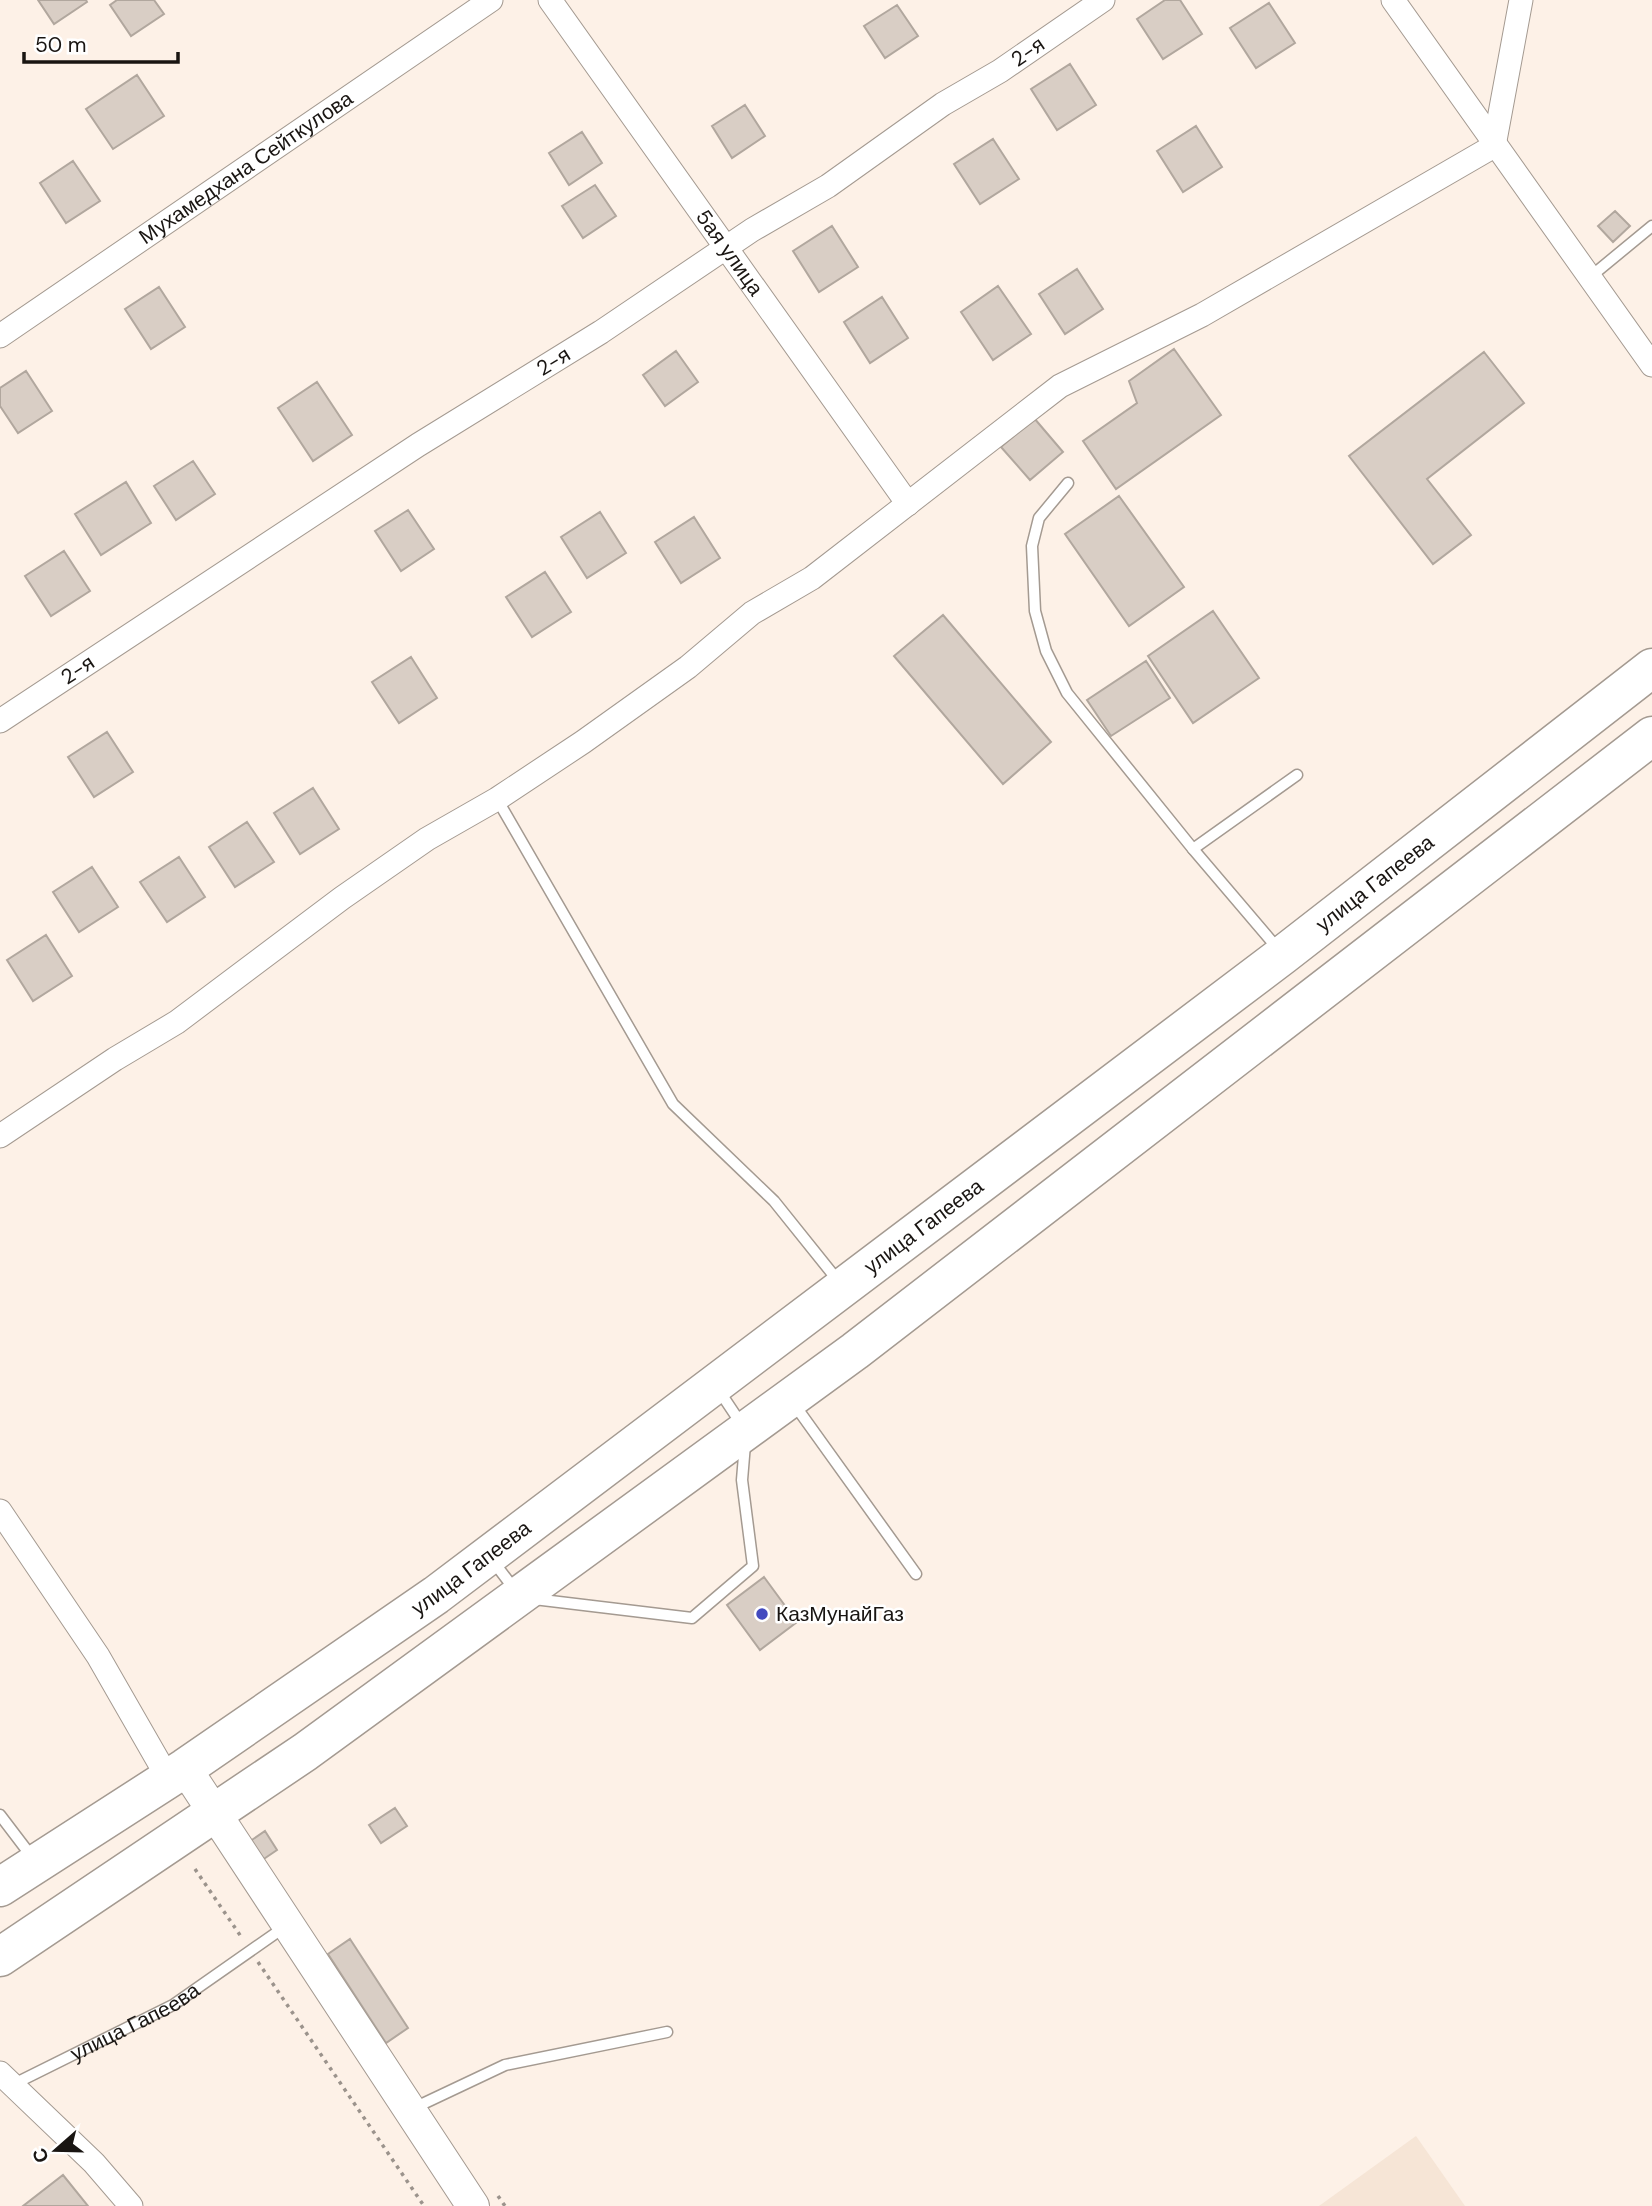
<svg xmlns="http://www.w3.org/2000/svg" width="1652" height="2206" font-family="'DM Sans',sans-serif">
	<rect width="100%" height="100%" fill="#fdf1e7"/>
	<path fill="#f6e5d6" d="M1416,2136L1465,2206H1319Z"/>
	<path fill="#d9cec5" stroke="#b1a79e" stroke-width="2" d="M38,0H86L87,2L54,24Z
		M117,0H154L164,14L131,36L110,5Z
		M1165,0H1180L1202,34L1163,59L1137,19Z
		M1269,3L1295,43L1256,68L1230,28Z
		M897,5L918,36L885,58L864,26Z
		M1070,64L1096,105L1057,130L1031,89Z
		M137,75L164,116L113,149L86,109Z
		M745,105L765,136L732,158L712,126Z
		M1196,126L1222,167L1183,192L1157,151Z
		M582,132L602,163L569,185L549,153Z
		M993,139L1019,179L980,204L954,164Z
		M73,161L100,201L66,223L40,183Z
		M595,185L616,216L583,238L562,206Z
		M1615,211L1630,226L1613,242L1598,226Z
		M832,226L858,267L819,292L793,251Z
		M1077,269L1103,309L1065,334L1039,294Z
		M998,286L1031,334L993,360L961,312Z
		M159,287L185,327L151,349L125,309Z
		M882,297L908,338L870,363L844,322Z
		M1174,349L1221,415L1116,489L1083,441L1137,403L1129,381Z
		M676,351L698,382L665,406L643,375Z
		M1484,352L1524,403L1427,479L1471,535L1433,564L1349,456Z
		M26,371L52,411L18,433L0,406V388Z
		M317,382L352,435L313,461L278,408Z
		M1034,418L1063,452L1030,480L1001,447Z
		M193,461L215,494L176,520L154,486Z
		M126,482L151,523L101,555L75,514Z
		M1119,496L1184,587L1129,626L1065,534Z
		M408,510L434,549L401,571L375,531Z
		M600,512L626,553L587,578L561,537Z
		M694,517L720,558L681,583L655,542Z
		M64,551L90,591L51,616L25,576Z
		M545,572L571,612L532,637L506,597Z
		M1213,611L1259,678L1193,723L1148,656Z
		M943,615L1051,742L1003,784L894,656Z
		M411,657L437,698L399,723L372,682Z
		M1146,661L1170,698L1111,736L1087,700Z
		M107,732L133,772L94,797L68,757Z
		M313,788L339,829L300,854L274,813Z
		M247,822L274,862L235,887L209,847Z
		M179,857L205,897L167,922L140,882Z
		M92,867L118,907L79,932L53,892Z
		M46,935L72,976L33,1001L7,960Z
		M764,1577L797,1622L760,1650L727,1605Z
		M395,1808L407,1826L381,1843L369,1825Z
		M265,1831L277,1850L252,1867L240,1848Z
		M350,1939L408,2028L386,2043L328,1954Z
		M63,2175L88,2206H23Z"/>
	<g fill="none" stroke-linecap="round" stroke-linejoin="round">
		<g stroke="#a49a91" stroke-width="13">
			<g id="lane">
				<path d="M1589,278L1652,226"/>
				<path d="M1068,483L1039,518L1032,546L1035,611L1046,651L1067,693L1193,849L1279,950"/>
				<path d="M497,799L673,1104L774,1201L839,1282"/>
				<path d="M1193,849L1297,775"/>
				<path d="M718,1389L742,1425"/>
				<path d="M794,1404L916,1574"/>
				<path d="M493,1561L515,1590"/>
				<path d="M534,1599L692,1618L753,1566L742,1480L745,1444"/>
				<path d="M0,1815L32,1857"/>
				<path id="s1" d="M14,2084L173,2005L286,1926"/>
				<path d="M414,2108L505,2065L667,2032"/>
			</g>
		</g>
		<g stroke="#a49a91" stroke-width="25">
			<g id="street">
				<path id="s2" d="M550,0L908,504"/>
				<path d="M1393,0L1652,365"/>
				<path id="s3" d="M0,336L491,0"/>
				<path id="s4" d="M0,721L418,445L601,332L752,230L828,186L943,104L1000,71L1103,0"/>
				<path d="M0,1136L115,1059L177,1022L342,898L427,839L497,799L583,742L688,667L752,613L812,578L1060,386L1202,315L1494,146L1521,0"/>
				<path d="M0,1511L98,1656L168,1778"/>
				<path d="M0,2073L94,2163L131,2206"/>
			</g>
		</g>
		<g stroke="#a49a91" stroke-width="34">
			<path id="secondary" d="M185,1768L473,2206"/>
		</g>
		<g stroke="#a49a91" stroke-width="41">
			<g id="highway">
				<path id="s5" d="M0,1887L185,1768L436,1595L1283,955L1652,668"/>
				<path d="M0,1957L305,1752L855,1351L1652,736"/>
			</g>
		</g>
		<path stroke="#9b938c" stroke-width="3.5" stroke-dasharray="3.5 5" stroke-linecap="butt" d="M195,1869L242,1938
			M258,1962L424,2206
			M498,2196L505,2206"/>
		<use href="#lane" stroke="#fff" stroke-width="10"/>
		<use href="#street" stroke="#fff" stroke-width="23"/>
		<use href="#secondary" stroke="#fff" stroke-width="32"/>
		<use href="#highway" stroke="#fff" stroke-width="38"/>
	</g>
	<circle fill="#434abf" stroke="#fff" stroke-width="2.5" cx="762" cy="1614" r="7"/>
	<g text-anchor="middle" dominant-baseline="central" stroke-width="5" stroke-linejoin="round" paint-order="stroke">
		<g font-size="21" fill="#191512" stroke="#fff">
			<text stroke="none"><textPath href="#s4" startOffset="1227">2-я</textPath></text>
			<text stroke="none"><textPath href="#s3" startOffset="298">Мухамедхана Сейткулова</textPath></text>
			<text stroke="none"><textPath href="#s2" startOffset="310">5ая улица</textPath></text>
			<text stroke="none"><textPath href="#s4" startOffset="660">2-я</textPath></text>
			<text stroke="none"><textPath href="#s4" startOffset="93">2-я</textPath></text>
			<text stroke="none"><textPath href="#s5" startOffset="1703">улица Гапеева</textPath></text>
			<text stroke="none"><textPath href="#s5" startOffset="1136">улица Гапеева</textPath></text>
			<text stroke="none"><textPath href="#s5" startOffset="569">улица Гапеева</textPath></text>
			<text stroke="none"><textPath href="#s1" startOffset="136">улица Гапеева</textPath></text>
		</g>
		<g font-size="21" fill="#191512" stroke="#fff" text-anchor="start">
			<text x="776" y="1614">КазМунайГаз</text>
		</g>
	</g>
	<g transform="translate(56 2150) rotate(250)" stroke="#ffffff" stroke-width="5" paint-order="stroke">
	<path d="M0-5L12 26L0 18L-12 26Z" fill="#191512"/>
	<text y="-10" font-size="19" font-weight="bold" text-anchor="middle" fill="#191512">С</text>
	</g>
	<path d="M24 52v10h154v-10" fill="none" stroke="#191512" stroke-width="3.5"/>
	<text x="35" y="52" font-size="21" fill="#191512" stroke="#ffffff" stroke-width="5" paint-order="stroke">50 m</text>
</svg>
